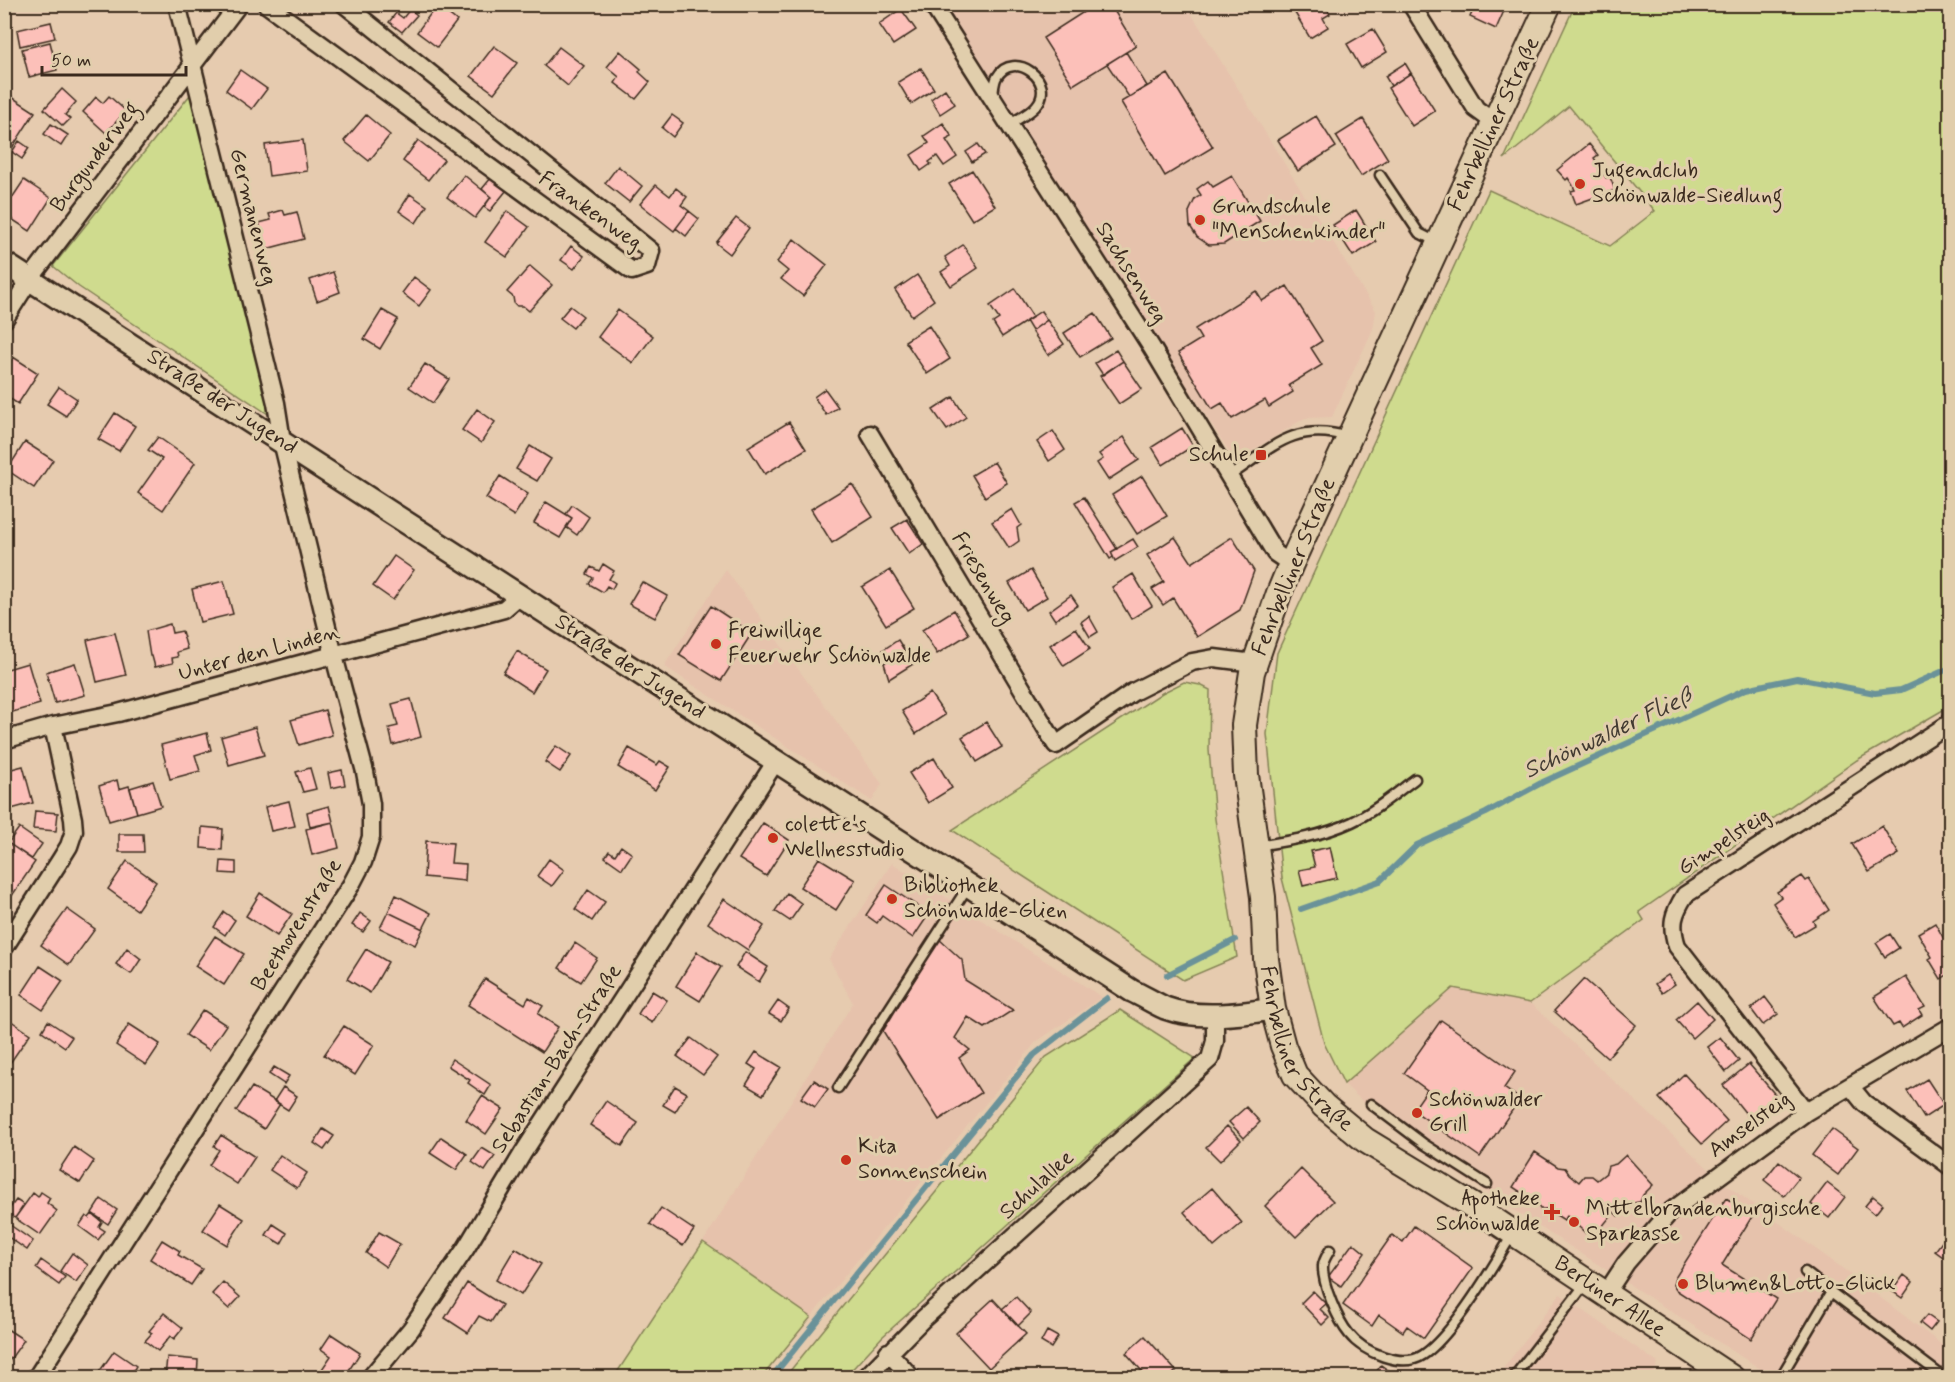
<svg xmlns="http://www.w3.org/2000/svg" width="1955" height="1382" font-family="Mynerve,sans-serif">
	<rect width="100%" height="100%" fill="#e6cbaf"/>
	<filter id="ink" filterUnits="userSpaceOnUse"><feTurbulence type="fractalNoise" baseFrequency=".0167" numOctaves="2"/><feDisplacementMap in="SourceGraphic" scale="12" xChannelSelector="R" yChannelSelector="G"/><feConvolveMatrix kernelMatrix="1 2 1 2 8 2 1 2 1" color-interpolation-filters="sRGB"/></filter>
	<g filter="url(#ink)">
		<path fill="#e6c2ac" d="M942,5H1186L1376,311L1373,329L1332,417L1305,418L1243,456H1232Z
			M726,570L882,784L872,801L664,666Z
			M892,863L1102,997L1036,1042L811,1317L703,1242L853,1003L829,959Z
			M1453,988L1530,1003L1725,1184L1838,1265L1950,1351V1377H1773L1425,1153L1387,1124L1344,1084Z
			M1560,1294L1658,1363L1652,1377L1496,1378Z"/>
		<path fill="#cfdb8e" stroke="#858256" stroke-width="1.5" d="M1575,5H1950V706L1857,760L1639,912L1644,920L1530,1003L1453,988L1344,1084L1324,1043L1282,878L1267,734L1277,653L1489,190L1610,246L1655,211L1569,106L1504,159Z
			M194,90L269,395L268,414L79,287L53,266Z
			M1184,682L1200,685L1210,690L1209,750L1215,819L1237,957L1183,980L952,830L1162,693Z
			M1120,1010L1195,1058L882,1337L845,1377H785L1046,1057Z
			M703,1242L811,1317L762,1377H614Z"/>
		<g fill="none" stroke-linecap="round" stroke-linejoin="round">
			<path stroke="#6b9299" stroke-width="6" d="M1301,909L1380,881L1417,845L1486,813L1543,782L1746,689L1797,678L1875,693L1901,690L1950,668
				M1167,975L1235,940
				M771,1378L1034,1055L1107,998"/>
		</g>
		<path fill="#fcc0b9" stroke="#3b2a1e" stroke-width="1.5" d="M1096,4H1110L1136,46L1073,85L1043,38Z
			M1310,4H1315L1317,8L1325,4L1330,14L1323,18L1328,27L1310,38L1295,13Z
			M1476,4H1507L1496,29L1470,17Z
			M437,5L457,21L437,47L417,32Z
			M410,9L417,15L402,32L389,22L396,13L403,18Z
			M901,9L916,30L893,45L879,24Z
			M51,22L55,38L20,46L17,30Z
			M1373,29L1387,52L1361,68L1347,44Z
			M50,42L57,70L29,77L22,49Z
			M494,46L517,63L494,93L471,76Z
			M559,47L584,66L568,86L544,66Z
			M620,51L641,69L639,72L650,82L636,99L615,83L619,77L607,67Z
			M1126,52L1147,86L1129,97L1107,64Z
			M1405,63L1411,73L1391,86L1385,76Z
			M921,68L934,89L911,104L898,82Z
			M240,70L267,89L252,109L226,90Z
			M1411,73L1435,111L1412,126L1388,88Z
			M1168,74L1213,147L1165,176L1121,102Z
			M62,89L76,102L65,115L70,119L63,126L44,109Z
			M945,89L955,104L940,114L931,99Z
			M4,92L35,112L10,151L4,147V115L7,112L4,111Z
			M109,96L126,111L106,133L83,112L96,97L103,103Z
			M366,115L390,135L369,161L344,141Z
			M672,115L683,123L673,137L662,128Z
			M1316,116L1336,147L1298,171L1278,140Z
			M1363,119L1388,159L1361,176L1336,136Z
			M943,123L952,137L946,140L957,157L944,166L937,156L929,162L931,164L921,171L911,155L929,143L924,136Z
			M51,124L68,135L61,146L44,134Z
			M303,140L307,171L269,176L265,145Z
			M418,140L444,160L428,180L403,161Z
			M19,141L29,148L22,159L12,152Z
			M978,144L985,154L972,162L966,152Z
			M1589,144L1598,155L1594,158L1606,178L1610,177L1615,190L1576,204L1571,191L1575,190L1572,184L1568,178L1566,180L1557,170Z
			M618,166L642,186L629,202L605,183Z
			M972,170L995,206L972,220L949,184Z
			M464,175L491,197L475,218L447,197Z
			M1232,176L1260,221L1224,244L1209,245L1197,237L1190,226L1189,212L1195,199L1201,195L1197,189L1208,181L1213,187Z
			M491,178L506,191L490,211L484,207L491,197L482,189Z
			M24,180L51,198L30,231L4,214V210Z
			M656,185L670,196L676,188L687,197L681,205L689,211L674,231L640,204Z
			M410,194L427,206L416,223L399,211Z
			M283,210L285,215L297,212L304,239L266,249L259,223L271,220L269,214Z
			M1356,210L1376,242L1353,256L1333,225Z
			M507,211L529,227L507,257L485,242Z
			M689,211L699,219L686,236L676,228Z
			M736,218L749,228L730,254L716,243Z
			M794,239L827,265L803,296L781,279L788,271L777,262Z
			M963,245L978,268L951,286L941,272L950,266L945,257Z
			M571,246L584,256L574,269L561,260Z
			M530,266L552,285L529,311L523,306H517L514,303L513,297L507,292Z
			M333,272L340,292L317,301L310,280Z
			M917,275L934,300L912,316L895,290Z
			M414,277L431,290L419,306L402,293Z
			M1287,286L1322,341L1311,348L1322,365L1289,385L1293,392L1269,407L1265,400L1232,419L1222,403L1212,409L1178,353L1201,339L1195,329L1256,291L1262,301Z
			M1015,289L1033,317L1002,337L993,323L999,319L990,306Z
			M570,306L583,316L573,328L560,318Z
			M382,310L398,319L380,349L364,339Z
			M618,310L653,336L633,363L598,337Z
			M1041,311L1047,320L1032,331L1026,321Z
			M1095,313L1111,338L1080,357L1064,333Z
			M1047,320L1064,344L1048,355L1032,331Z
			M929,326L950,359L927,374L905,341Z
			M1116,350L1123,361L1103,375L1095,363Z
			M13,357L38,373L18,404L4,395V371Z
			M1123,361L1142,389L1119,404L1100,376Z
			M425,364L449,379L433,403L409,387Z
			M59,387L77,399L66,416L47,404Z
			M825,389L838,407L826,415L814,397Z
			M953,397L966,417L947,430L933,410Z
			M477,409L495,422L481,443L462,430Z
			M115,413L135,426L119,451L98,439Z
			M789,422L806,449L765,474L748,447Z
			M1182,428L1193,446L1163,465L1152,447Z
			M1053,431L1065,450L1049,461L1037,442Z
			M158,437L195,463L163,510L138,493L162,459L148,450Z
			M1124,437L1139,460L1108,480L1097,463L1103,459L1099,454Z
			M25,442L53,460L34,488L7,470Z
			M530,446L551,459L537,481L516,469Z
			M994,462L1007,483L985,497L972,475Z
			M500,476L528,494L514,516L486,498Z
			M1142,476L1167,516L1137,534L1112,495Z
			M852,484L873,517L832,543L811,509Z
			M1084,497L1117,549L1111,552L1113,557L1110,559L1075,502Z
			M546,502L572,518L560,538L534,523Z
			M572,505L589,517L577,535L566,527L572,518L566,514Z
			M1012,509L1021,525L1017,528L1019,541L1009,548L992,522Z
			M907,519L923,544L909,554L892,528Z
			M1175,537L1192,563L1232,537L1254,571L1240,610L1197,637L1173,598L1163,605L1152,589L1164,582L1147,555Z
			M1133,539L1138,547L1115,561L1111,552Z
			M394,556L414,570L393,600L373,586Z
			M603,564L614,571L609,579L615,583L612,589L607,586L603,592L589,584L593,578L587,574L591,567L599,571Z
			M890,570L914,608L886,625L862,587Z
			M1031,570L1047,597L1025,610L1009,583Z
			M1133,574L1152,606L1131,619L1112,587Z
			M224,581L233,614L200,622L192,589Z
			M642,582L667,596L655,618L629,604Z
			M1071,595L1078,605L1055,620L1049,611Z
			M711,606L752,633L721,681L679,655Z
			M954,610L969,634L937,654L922,630Z
			M1089,616L1098,632L1090,637L1081,622Z
			M170,624L172,633L182,631L187,649L177,652L178,657L172,658L173,663L155,667L152,656H150L146,631Z
			M1076,628L1090,649L1064,666L1050,645Z
			M115,633L126,675L97,682L87,640Z
			M898,640L913,664L889,679L884,663L889,660L883,650Z
			M517,651L546,669L532,692L503,673Z
			M28,663L40,704L9,713L4,697V670Z
			M75,663L85,695L55,703L46,672Z
			M930,693L945,715L916,734L902,711Z
			M411,699L421,737L393,745L389,728L398,726L392,704Z
			M325,710L332,735L299,745L291,720Z
			M986,722L1002,747L977,762L962,737Z
			M255,727L264,755L229,765L221,737Z
			M207,733L211,750L195,755L200,771L170,779L161,745Z
			M556,746L571,756L560,772L545,762Z
			M629,748L657,765L660,761L670,767L655,790L618,767Z
			M934,758L952,788L928,803L909,773Z
			M23,766L33,803L4,811V771Z
			M310,768L316,789L303,792L296,772Z
			M342,770L345,785L331,788L328,773Z
			M117,780L119,789L129,786L137,813L109,821L99,786Z
			M153,781L161,806L137,813L130,788Z
			M289,801L295,826L271,831L265,807Z
			M329,806L333,822L310,827L307,812Z
			M35,811L58,813L56,831L33,829Z
			M333,822L339,848L312,855L306,829Z
			M763,823L789,840L766,876L739,859Z
			M1882,826L1899,854L1869,872L1852,844Z
			M202,827L223,829L222,850L201,848Z
			M19,828L42,844L32,859L8,843Z
			M119,834H143L144,852H119Z
			M4,840L35,862L9,900L4,897Z
			M426,841L453,843L451,863L466,864L465,881L424,877Z
			M621,846L632,854L622,869L605,857L609,851L615,855Z
			M1330,847L1337,878L1303,886L1299,870L1315,867L1311,851Z
			M819,858L855,880L836,910L800,887Z
			M549,859L564,870L552,886L537,876Z
			M127,861L156,882L137,910L108,889Z
			M221,861L236,862V874L220,873Z
			M1802,876L1806,881L1809,879L1829,910L1813,921L1815,925L1795,937L1773,903L1781,897L1777,892Z
			M886,885L929,914L913,938L882,916L877,923L866,915Z
			M588,890L605,902L592,921L575,909Z
			M260,893L292,914L277,936L246,916Z
			M787,893L802,904L790,921L775,911Z
			M396,895L431,913L423,929L388,912Z
			M724,899L764,926L748,950L708,923Z
			M67,909L95,929L69,965L41,945Z
			M224,912L235,920L225,935L214,927Z
			M388,912L423,929L415,945L380,928Z
			M360,913L371,921L363,932L352,925Z
			M1935,923L1950,950V973L1941,979L1929,959L1932,957L1918,933Z
			M1890,934L1899,948L1885,957L1876,943Z
			M215,936L244,954L224,985L195,966Z
			M939,939L962,960L965,980L1013,1010L985,1028L968,1017L955,1038L970,1050L959,1058L981,1093L939,1120L883,1031Z
			M575,943L597,958L581,982L559,968Z
			M127,948L141,959L131,974L116,964Z
			M366,949L388,962L370,993L347,979Z
			M697,952L721,967L700,1001L676,986Z
			M745,952L768,967L759,982L736,967Z
			M40,966L63,981L43,1010L21,995Z
			M1668,975L1675,984L1662,993L1655,984Z
			M1906,977L1925,1007L1919,1010L1922,1015L1902,1028L1899,1023L1893,1026L1874,997Z
			M485,979L525,1004L529,997L543,1006L538,1014L558,1027L542,1052L468,1005Z
			M1584,979L1636,1025L1607,1058L1554,1011Z
			M652,991L667,1000L652,1023L638,1014Z
			M1765,997L1778,1014L1763,1025L1751,1009Z
			M778,1001L789,1009L781,1021L769,1014Z
			M1697,1001L1713,1019L1692,1038L1676,1020Z
			M203,1010L226,1025L209,1050L186,1035Z
			M4,1016L30,1034L10,1063L4,1060Z
			M1441,1020L1515,1072L1504,1088L1520,1099L1480,1157L1413,1110L1427,1090L1404,1073Z
			M48,1021L72,1037L65,1047L42,1031Z
			M129,1024L160,1044L146,1065L116,1045Z
			M344,1026L374,1045L355,1075L324,1055Z
			M1720,1037L1739,1061L1726,1072L1707,1047Z
			M691,1038L717,1057L703,1075L677,1056Z
			M756,1052L781,1067L763,1095L746,1085L756,1069L748,1064Z
			M452,1059L491,1085L485,1095L468,1083L470,1080L448,1066Z
			M1749,1064L1778,1098L1751,1120L1723,1085Z
			M274,1067L289,1076L284,1084L269,1074Z
			M1684,1074L1727,1121L1702,1144L1659,1098Z
			M1927,1079L1944,1105L1924,1118L1907,1091Z
			M814,1080L828,1089L815,1107L801,1098Z
			M675,1086L687,1093L675,1112L663,1105Z
			M252,1087L280,1104L264,1129L236,1111Z
			M283,1087L297,1096L288,1110L274,1101Z
			M482,1096L503,1109L486,1134L466,1120Z
			M606,1101L638,1123L622,1146L590,1125Z
			M1246,1107L1260,1122L1244,1138L1229,1122Z
			M1227,1126L1241,1140L1220,1161L1206,1147Z
			M323,1129L334,1136L324,1150L314,1143Z
			M1832,1129L1858,1148L1838,1175L1812,1155Z
			M221,1135L255,1157L237,1184L209,1165L219,1150L214,1146Z
			M441,1137L467,1154L456,1170L430,1153Z
			M74,1147L94,1161L80,1183L59,1170Z
			M482,1148L495,1156L485,1171L472,1162Z
			M1535,1152L1558,1167L1565,1168L1569,1174L1579,1182L1584,1176H1592L1597,1180L1606,1173L1608,1166L1616,1164L1626,1155L1653,1185L1643,1195L1640,1202L1633,1203L1618,1216L1614,1212L1592,1239L1567,1216L1564,1220L1547,1209H1540L1536,1202L1513,1187Z
			M280,1155L307,1173L297,1188L270,1170Z
			M1779,1161L1799,1177L1784,1196L1764,1180Z
			M1301,1169L1333,1201L1296,1237L1265,1206Z
			M1827,1183L1845,1197L1829,1218L1811,1204Z
			M1212,1188L1242,1223L1214,1247L1184,1212Z
			M41,1192L50,1198L47,1203L57,1211L40,1235L15,1218L33,1193L38,1197Z
			M1873,1196L1883,1204L1875,1214L1865,1206Z
			M1726,1198L1753,1215L1722,1265L1776,1299L1751,1339L1676,1290L1673,1285L1675,1278Z
			M101,1199L117,1210L108,1224L92,1213Z
			M16,1200L24,1205L15,1218L7,1212Z
			M220,1204L244,1219L227,1245L203,1230Z
			M661,1208L694,1230L683,1246L650,1224Z
			M92,1214L102,1222L99,1227L105,1231L98,1240L79,1226L86,1216L89,1218Z
			M273,1224L287,1233L281,1244L266,1235Z
			M10,1225L33,1241L27,1250L4,1234Z
			M1414,1226L1473,1268L1424,1338L1407,1326L1403,1332L1379,1315L1372,1326L1343,1305L1392,1235L1403,1242Z
			M1950,1231V1262L1935,1251Z
			M379,1232L400,1244L386,1267L366,1253Z
			M162,1240L180,1251L178,1255L202,1269L191,1285L150,1259Z
			M1353,1243L1365,1253L1341,1286L1328,1277Z
			M515,1248L541,1264L521,1295L496,1280Z
			M72,1253L88,1265L76,1282L60,1271Z
			M41,1260L65,1277L59,1285L36,1268Z
			M1904,1275L1913,1282L1902,1298L1892,1291Z
			M223,1282L240,1297L229,1309L212,1294Z
			M467,1283L502,1305L491,1322L479,1316L468,1333L445,1318Z
			M1313,1291L1326,1304L1320,1309L1329,1318L1322,1325L1301,1303Z
			M1016,1297L1031,1313L1018,1326L1002,1309Z
			M993,1299L1026,1334L989,1368L956,1333Z
			M164,1313L183,1328L174,1339L170,1336L158,1351L145,1341L152,1333L149,1331Z
			M1927,1315L1937,1322L1930,1331L1920,1323Z
			M4,1327L24,1340L4,1368Z
			M1047,1331L1058,1337L1051,1348L1041,1342Z
			M331,1334L360,1353L344,1378H328L320,1372L331,1356L321,1349Z
			M1145,1336L1176,1371L1169,1378H1148L1126,1353Z
			M114,1351L136,1366L129,1378H100L97,1375Z
			M167,1357L198,1360L197,1378H165Z
			M1381,1365L1399,1378H1372Z"/>
		<g fill="none" stroke-linecap="round" stroke-linejoin="round">
			<g stroke="#3b2a1e" stroke-width="13">
				<path id="service" d="M993,95C994,89 994,82 997,77C1013,49 1058,81 1036,106C1029,114 1017,119 1009,125
					M1380,175L1419,233L1437,242
					M1230,476C1273,447 1294,421 1349,437
					M1257,846C1289,841 1322,836 1352,822C1375,811 1395,794 1415,779
					M838,1088L969,885
					M1371,1104L1424,1144L1487,1184
					M1330,1250C1327,1255 1323,1261 1323,1266C1322,1284 1338,1321 1349,1334C1363,1352 1402,1369 1423,1355C1452,1336 1495,1264 1513,1233
					M1805,1272L1831,1292
					M1513,1378L1586,1283
					M1780,1378L1831,1292L1942,1376L1941,1378"/>
			</g>
			<g stroke="#3b2a1e" stroke-width="21">
				<path id="minor" d="M266,4L632,271L647,266L651,251L344,4
					M932,4L1152,348L1275,553L1291,564
					M1411,4L1476,109L1494,122
					M4,320L30,279L239,4
					M870,434L1056,745L1133,692L1192,662L1214,658L1254,663
					M4,740L53,726L118,713L504,609L519,596
					M4,948L61,859L69,846L74,831L73,819L53,726
					M1851,1087L1864,1103L1950,1166
					M1806,1112L1677,946C1670,924 1673,914 1685,895L1950,723
					M1605,1295L1626,1263L1670,1212L1806,1112L1950,1027
					M888,1352L912,1378
					M36,1378L351,885L363,862L371,837V804L365,772L334,656L282,441L276,403L177,4
					M370,1378L411,1329L466,1248L523,1153L776,761
					M865,1378L923,1319L1210,1059L1215,1041V1015"/>
			</g>
			<g stroke="#3b2a1e" stroke-width="26">
				<path id="tertiary" d="M4,263L1132,991C1143,996 1154,1003 1165,1008C1197,1020 1241,1014 1273,1009"/>
			</g>
			<g stroke="#3b2a1e" stroke-width="28">
				<g id="secondary">
					<path id="s1" d="M1549,4L1291,564L1279,593L1252,672L1244,725L1246,775L1263,897L1266,959L1273,1009L1283,1046L1295,1075L1324,1106L1365,1140L1473,1206L1732,1378"/>
				</g>
			</g>
			<use href="#service" stroke="#e1ceac" stroke-width="8"/>
			<use href="#minor" stroke="#e1ceac" stroke-width="16"/>
			<use href="#tertiary" stroke="#e1ceac" stroke-width="21"/>
			<use href="#secondary" stroke="#e1ceac" stroke-width="24"/>
		</g>
	</g>
	<g fill="#c8321e" stroke="#e1ceac" stroke-width="2">
		<circle cx="1580" cy="184" r="6"/>
		<circle cx="1200" cy="220" r="6"/>
		<rect x="1255" y="449" width="12" height="12" rx="3"/>
		<circle cx="716" cy="644" r="6"/>
		<circle cx="773" cy="838" r="6"/>
		<circle cx="892" cy="899" r="6"/>
		<circle cx="1417" cy="1113" r="6"/>
		<circle cx="846" cy="1160" r="6"/>
		<path d="M1549 1203h6v6h6v6h-6v6h-6v-6h-6v-6h6z"/>
		<circle cx="1574" cy="1222" r="6"/>
		<circle cx="1683" cy="1284" r="6"/>
	</g>
	<g text-anchor="middle" dominant-baseline="central" stroke-width="6" stroke-linejoin="round" paint-order="stroke">
		<g font-size="22" fill="#3b2a1e" stroke="#e1ceac">
			<text transform="translate(1494 124) rotate(-65)">Fehrbelliner Straße</text>
			<text transform="translate(95 157) rotate(-53)">Burgunderweg</text>
			<text transform="translate(590 211) rotate(35)">Frankenweg</text>
			<text transform="translate(253 217) rotate(76)">Germanenweg</text>
			<text transform="translate(1131 273) rotate(58)">Sachsenweg</text>
			<text transform="translate(222 402) rotate(33)">Straße der Jugend</text>
			<text transform="translate(1294 567) rotate(-68)">Fehrbelliner Straße</text>
			<text transform="translate(983 578) rotate(59)">Friesenweg</text>
			<text transform="translate(259 653) rotate(-15)">Unter den Linden</text>
			<text transform="translate(630 667) rotate(33)">Straße der Jugend</text>
			<text transform="translate(1724 842) rotate(-33)">Gimpelsteig</text>
			<text transform="translate(297 925) rotate(-58)">Beethovenstraße</text>
			<text stroke="none"><textPath href="#s1" startOffset="1122">Fehrbelliner Straße</textPath></text>
			<text transform="translate(557 1059) rotate(-57)">Sebastian-Bach-Straße</text>
			<text transform="translate(1750 1125) rotate(-36)">Amselsteig</text>
			<text transform="translate(1037 1185) rotate(-42)">Schulallee</text>
			<text stroke="none"><textPath href="#s1" startOffset="1527">Berliner Allee</textPath></text>
		</g>
		<g font-size="22" fill="#3b2a1e" stroke="#e1ceac" text-anchor="start">
			<text x="1592" y="171">Jugendclub<tspan x="1592" dy="25">Schönwalde-Siedlung</tspan></text>
			<text x="1212" y="207">Grundschule<tspan x="1212" dy="25">"Menschenkinder"</tspan></text>
			<text x="1249" y="455" text-anchor="end">Schule</text>
			<text x="728" y="631">Freiwillige<tspan x="728" dy="25">Feuerwehr Schönwalde</tspan></text>
			<text x="785" y="825">colette's<tspan x="785" dy="25">Wellnesstudio</tspan></text>
			<text x="904" y="886">Bibliothek<tspan x="904" dy="25">Schönwalde-Glien</tspan></text>
			<text x="1429" y="1100">Schönwalder<tspan x="1429" dy="25">Grill</tspan></text>
			<text x="858" y="1147">Kita<tspan x="858" dy="25">Sonnenschein</tspan></text>
			<text x="1540" y="1199" text-anchor="end">Apotheke<tspan x="1540" dy="25">Schönwalde</tspan></text>
			<text x="1586" y="1209">Mittelbrandenburgische<tspan x="1586" dy="25">Sparkasse</tspan></text>
			<text x="1695" y="1284">Blumen&amp;Lotto-Glück</text>
		</g>
		<g font-size="24" font-style="italic" fill="#433b32" stroke="#e1ceac">
			<text transform="translate(1608 734) rotate(-25)">Schönwalder Fließ</text>
		</g>
	</g>
	<rect width="1955" height="1382" fill="none" stroke="#e1ceac" stroke-width="24"/>
	<rect x="12" y="12" width="1931" height="1358" fill="none" stroke="#3b2a1e" stroke-width="2" filter="url(#ink)"/>
	<path d="M42 66v9h144v-9" fill="none" stroke="#3b2a1e" stroke-width="3"/>
	<text x="51" y="66" font-size="18" fill="#3b2a1e" stroke="#e1ceac" stroke-width="4.5" paint-order="stroke">50 m</text>
</svg>
